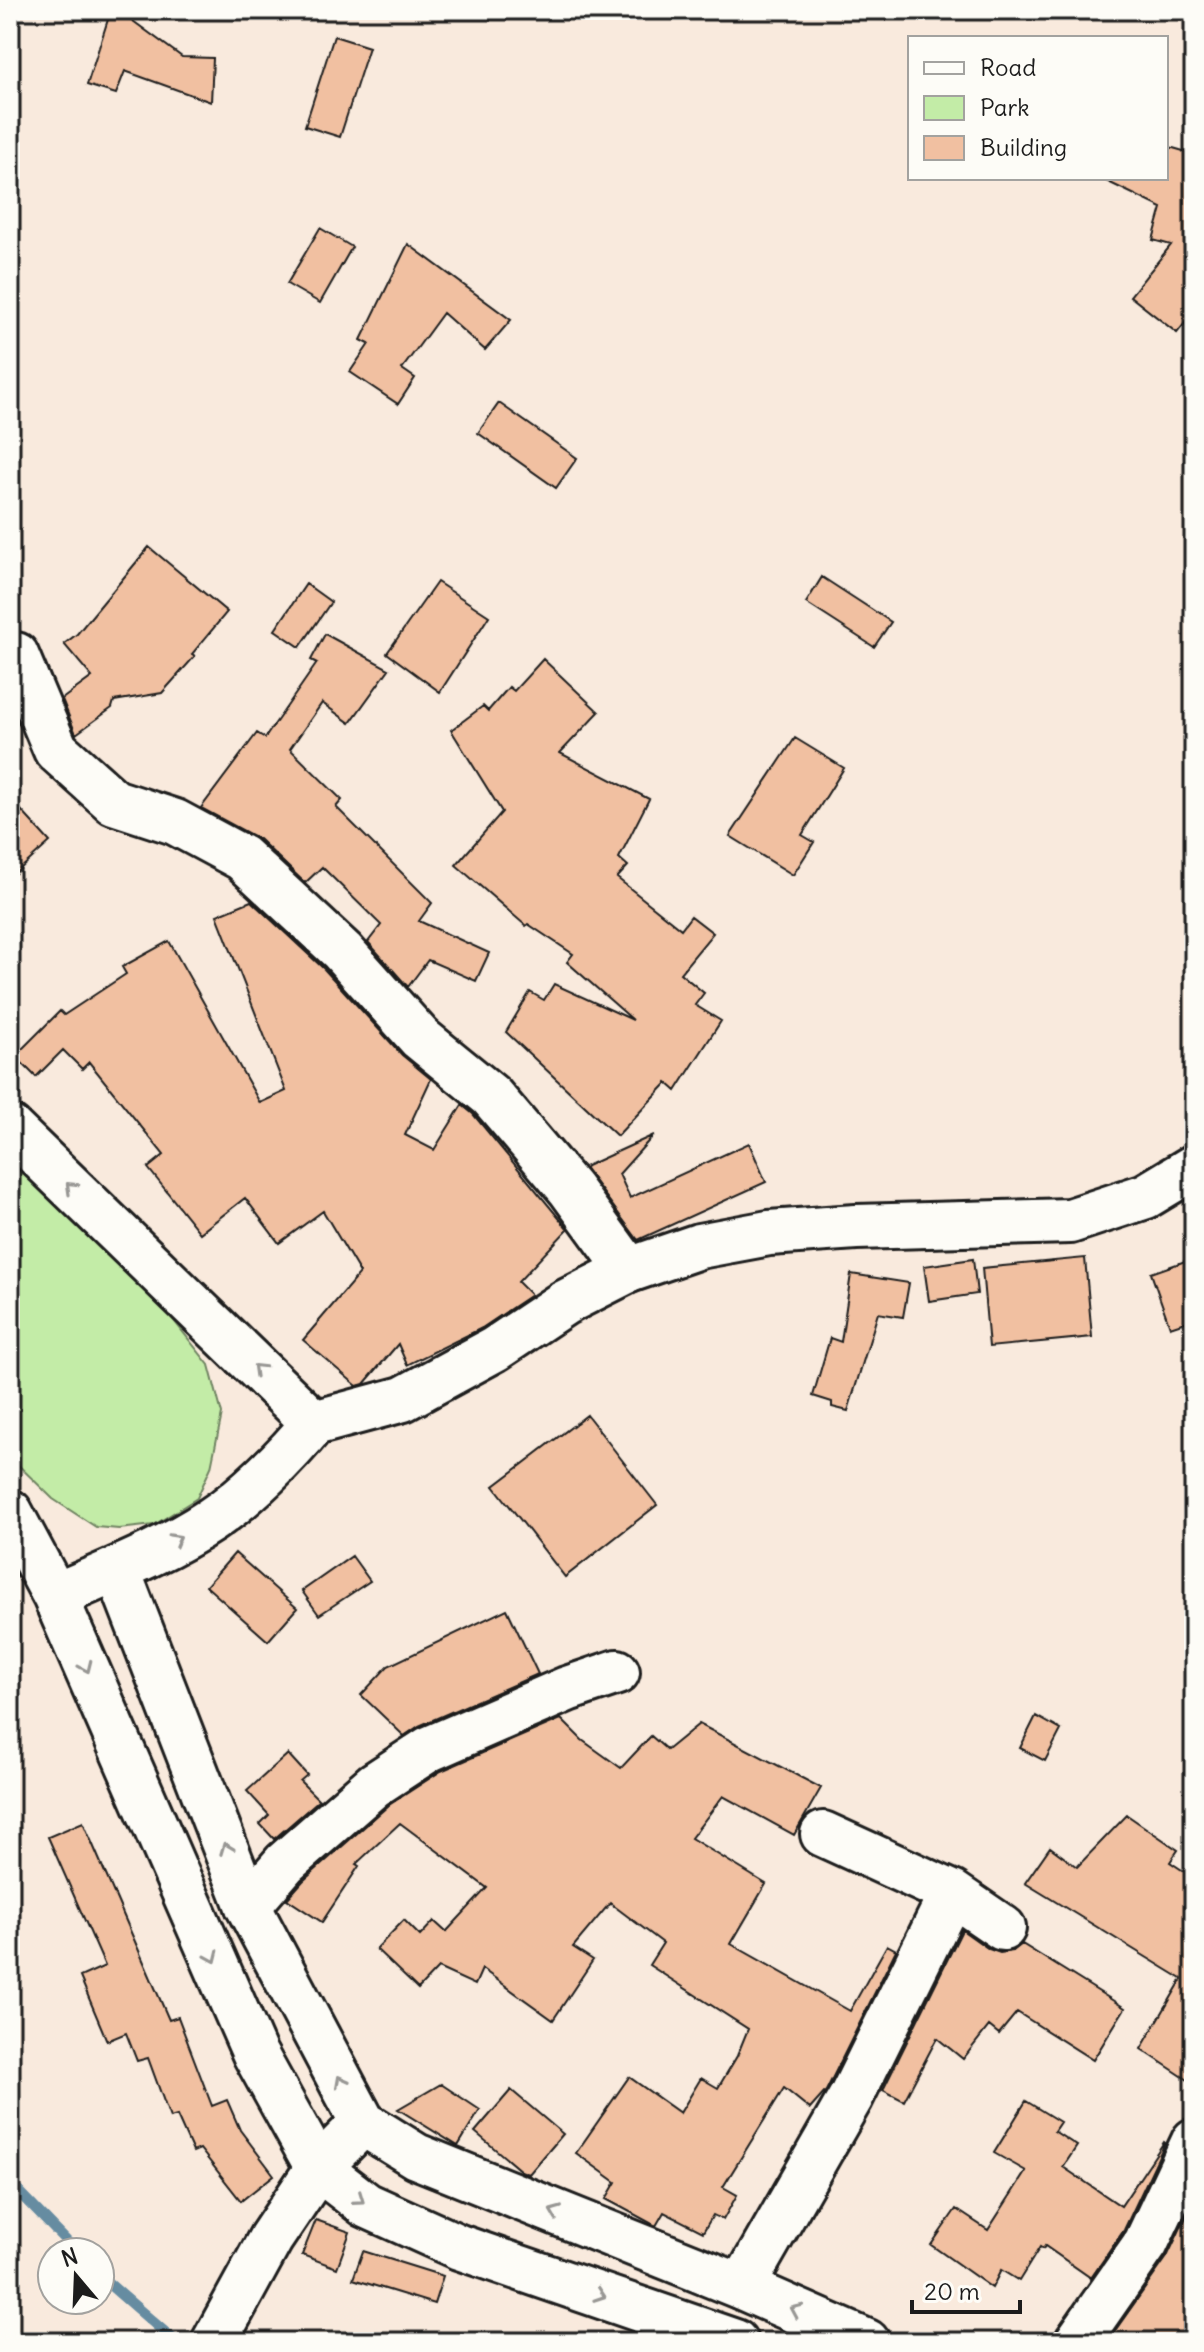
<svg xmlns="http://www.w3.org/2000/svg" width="1204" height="2352" font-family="Delius,sans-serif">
	<rect width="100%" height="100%" fill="#f9eadd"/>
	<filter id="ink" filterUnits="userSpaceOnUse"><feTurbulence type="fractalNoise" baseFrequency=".0125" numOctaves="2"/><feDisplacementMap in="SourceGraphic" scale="16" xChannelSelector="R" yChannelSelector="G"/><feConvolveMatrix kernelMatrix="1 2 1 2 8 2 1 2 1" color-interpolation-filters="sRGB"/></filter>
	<g filter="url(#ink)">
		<path fill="#c3eca7" stroke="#708462" stroke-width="2" d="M10,1155L128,1263L209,1365L222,1414L211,1467L197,1498L154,1525L119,1529L96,1527L53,1499L10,1457Z"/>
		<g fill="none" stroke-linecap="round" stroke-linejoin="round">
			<path stroke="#668ca1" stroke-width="11" d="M10,2183L77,2252
				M100,2276L176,2342"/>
		</g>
		<path fill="#f1c0a1" stroke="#1c1c1c" stroke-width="2" d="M111,10H118L182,57L213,58L211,102L125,71L116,94L87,85Z
			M334,36L369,47L340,137L305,126Z
			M1166,146L1194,154V312L1177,333L1130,296L1171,245L1153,240L1162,208L1100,178H1166Z
			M320,228L352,247L320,303L287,284Z
			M408,244L511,320L485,350L443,313L402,369L415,378L398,404L350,372L369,344L361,340Z
			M499,403L577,458L556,488L478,433Z
			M149,547L227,612L192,654L195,656L162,693L114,701L112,708L76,734L62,699L92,677L64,644L77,634Z
			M822,577L891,622L874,647L806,603Z
			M437,582L489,616L440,692L387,653Z
			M306,584L331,602L300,647L275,630Z
			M325,634L389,669L350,723L322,703L290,749L342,800L336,807L432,903L419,921L489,953L476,981L428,960L408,987L368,942L381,925L322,867L305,883L259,839L201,808L257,733L265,738L317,663L311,660Z
			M543,659L599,712L560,753L649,799L619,858L628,866L617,878L681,929L691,916L713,933L680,973L704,993L695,1005L721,1021L676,1091L667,1083L617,1136L506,1032L530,992L544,1000L554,984L633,1020L567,962L573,954L528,924L526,926L456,865L502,812L451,730L483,706L488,711L509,687L514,691Z
			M795,738L844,768L802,835L814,842L793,875L730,836Z
			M10,798L50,842L10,878Z
			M251,901L324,969L402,1055L431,1079L405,1135L434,1150L462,1105L473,1114L568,1229L518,1282L531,1295L482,1328L407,1365L398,1344L364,1384L357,1386L303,1340L360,1273L323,1211L279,1243L245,1198L200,1233L148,1168L164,1155L89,1062L82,1069L63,1050L36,1077L15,1056L60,1011L64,1015L126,974L122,967L169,941L260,1103L286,1091L217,915Z
			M654,1135L619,1174L630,1198L749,1143L766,1182L638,1240L584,1167Z
			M1085,1258L1092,1337L989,1347L982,1268Z
			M1194,1258V1319L1170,1327L1151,1273Z
			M973,1259L977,1294L929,1301L924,1266Z
			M851,1274L909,1283L903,1317L878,1313L848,1411L832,1407V1402L813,1396L830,1338L841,1342Z
			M587,1415L657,1505L565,1577L494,1486Z
			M235,1553L297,1608L268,1641L206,1586Z
			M352,1556L370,1581L319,1615L302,1591Z
			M507,1609L538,1674L419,1726L404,1736L361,1695L388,1666Z
			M1036,1716L1061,1730L1045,1761L1020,1748Z
			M561,1719L582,1740L621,1768L651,1736L667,1750L699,1724L821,1788L794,1835L723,1796L691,1838L766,1884L731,1944L850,2011L887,1945L896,1950L826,2091L810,2109L784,2088L723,2187L737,2195L723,2220L713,2215L703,2232L664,2212L656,2226L606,2199L616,2182L576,2153L629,2077L680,2113L701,2078L718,2088L737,2056L748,2029L649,1965L663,1943L610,1903L573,1947L593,1960L553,2020L482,1969L475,1985L438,1968L418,1989L376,1949L404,1920L420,1936L434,1921L446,1932L487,1888L400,1823L356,1864L359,1866L322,1922L287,1899L303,1881L389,1805L441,1771Z
			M288,1754L307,1775L300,1781L319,1800L274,1839L260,1824L269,1815L247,1791Z
			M1127,1815L1178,1850L1170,1862L1194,1878V2084L1141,2049L1182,1979L1025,1883L1050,1847L1077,1867Z
			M83,1822L169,2020L178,2017L212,2106L227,2100L240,2130L274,2175L241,2201L200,2149L193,2152L177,2116L170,2118L148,2058L137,2061L126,2033L107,2041L80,1977L105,1966L48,1837Z
			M962,1930L989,1949L1000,1953L1013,1951L1022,1944L1125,2008L1093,2060L1017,2012L999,2034L989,2026L963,2059L937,2038L904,2101L883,2090Z
			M441,2084L480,2110L458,2146L398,2109Z
			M511,2090L563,2134L529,2174L521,2171L475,2132Z
			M1026,2101L1060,2122L1054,2131L1077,2146L1063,2167L1121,2206L1164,2142L1165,2143L1124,2230L1091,2278L1045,2246L1043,2249L1040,2247L1019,2281L1001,2270L992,2288L931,2245L956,2209L988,2230L1026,2171L994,2153Z
			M1194,2200V2317L1177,2342H1107L1167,2257Z
			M316,2220L350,2232L337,2268L302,2255Z
			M363,2251L443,2276L434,2304L353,2279Z"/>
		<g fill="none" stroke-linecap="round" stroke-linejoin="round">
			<g stroke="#1c1c1c" stroke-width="50">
				<path id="minor" d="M16,655L56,750L114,802L175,822L242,858L342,951L420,1038L491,1096L570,1189L629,1270
					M823,1834L952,1893L1003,1928
					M248,1906L285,1863L374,1785L429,1749L567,1689L617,1672
					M742,2287L851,2097L952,1893
					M214,2342L271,2238L318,2168L363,2123
					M1077,2342L1146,2243L1194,2141"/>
			</g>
			<g stroke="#1c1c1c" stroke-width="50">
				<path id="major" d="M10,1128L314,1423C287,1456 246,1497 211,1520C163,1552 107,1573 55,1596
					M314,1423L403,1399L495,1349L564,1303L629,1270L699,1246L769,1233L856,1227L1070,1221L1146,1196L1194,1167
					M10,1512L55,1596L255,2054L318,2168L366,2205L459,2247L735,2342
					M117,1569L248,1906L363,2123L416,2156L742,2287L867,2342"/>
			</g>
			<use href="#minor" stroke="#fdfcf7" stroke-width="44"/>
			<use href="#major" stroke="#fdfcf7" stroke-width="44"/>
		</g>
		<defs><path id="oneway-chevron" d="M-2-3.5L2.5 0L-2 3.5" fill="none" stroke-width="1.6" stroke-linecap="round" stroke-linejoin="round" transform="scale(2)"/></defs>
		<g stroke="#989794">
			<use href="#oneway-chevron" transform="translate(71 1187) rotate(-136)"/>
			<use href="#oneway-chevron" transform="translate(258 1369) rotate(-136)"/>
			<use href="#oneway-chevron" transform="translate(176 1539) rotate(-29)"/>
			<use href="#oneway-chevron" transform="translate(86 1667) rotate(66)"/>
			<use href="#oneway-chevron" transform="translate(226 1848) rotate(-111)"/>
			<use href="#oneway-chevron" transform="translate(213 1957) rotate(66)"/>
			<use href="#oneway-chevron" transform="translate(341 2081) rotate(-118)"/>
			<use href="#oneway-chevron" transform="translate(359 2199) rotate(35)"/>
			<use href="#oneway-chevron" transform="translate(555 2212) rotate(-158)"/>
			<use href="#oneway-chevron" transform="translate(600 2295) rotate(19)"/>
			<use href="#oneway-chevron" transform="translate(796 2310) rotate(-156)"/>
		</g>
	</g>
	<rect width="1204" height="2352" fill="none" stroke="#fdfcf7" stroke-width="40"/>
	<rect x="20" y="20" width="1164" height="2312" fill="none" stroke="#1c1c1c" stroke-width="3" filter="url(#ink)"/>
	<rect x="908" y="36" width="260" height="144" fill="#fdfcf7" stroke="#a3a29f" stroke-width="2"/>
	<rect x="924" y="62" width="40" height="12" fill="#fdfcf7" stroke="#a3a29f" stroke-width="2"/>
	<text x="980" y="76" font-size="24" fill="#1c1c1c">Road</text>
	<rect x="924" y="96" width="40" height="24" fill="#c3eca7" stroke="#a3a29f" stroke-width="2"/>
	<text x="980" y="116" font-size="24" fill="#1c1c1c">Park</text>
	<rect x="924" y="136" width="40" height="24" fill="#f1c0a1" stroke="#a3a29f" stroke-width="2"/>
	<text x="980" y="156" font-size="24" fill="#1c1c1c">Building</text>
	<g transform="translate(76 2276) rotate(341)"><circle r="38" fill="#fdfcf7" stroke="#a3a29f" stroke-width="2"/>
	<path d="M0-6L14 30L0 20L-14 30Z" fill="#1c1c1c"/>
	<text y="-12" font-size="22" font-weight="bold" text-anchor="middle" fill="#1c1c1c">N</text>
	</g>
	<path d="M912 2300v12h108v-12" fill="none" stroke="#1c1c1c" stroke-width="4"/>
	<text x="924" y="2300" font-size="24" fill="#1c1c1c" stroke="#fdfcf7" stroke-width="6" paint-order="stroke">20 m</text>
</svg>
